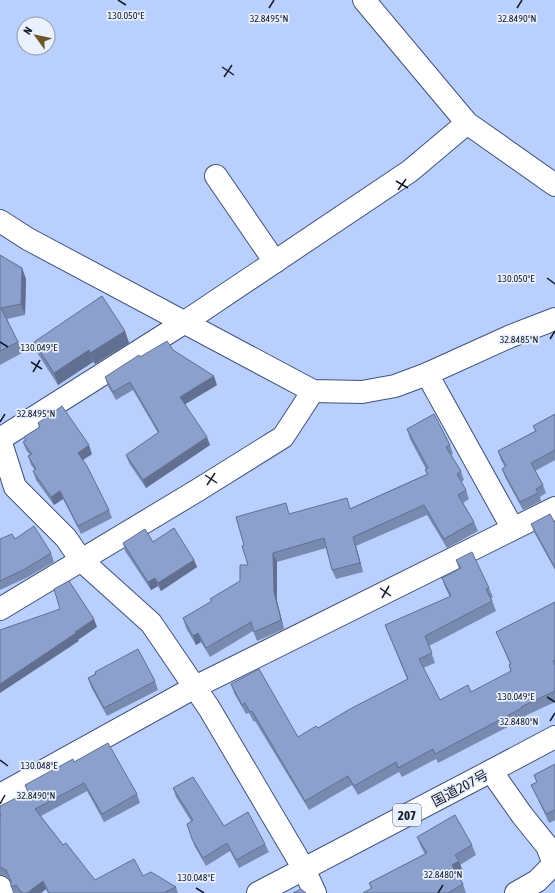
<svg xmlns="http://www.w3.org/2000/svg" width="555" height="893" font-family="'Asap Condensed','Noto Sans JP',sans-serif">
	<rect width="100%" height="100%" fill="#b9cffe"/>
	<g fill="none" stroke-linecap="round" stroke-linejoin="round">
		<g stroke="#40527a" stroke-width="24">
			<path id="street" d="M364,0L467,123L555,185
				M216,176L275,262
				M427,374L513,529
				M0,439L185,322L410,171L467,123
				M0,440L15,487L66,538L81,560L151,623L209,708L304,869L315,893
				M0,609L198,490L283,437L313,391
				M491,771L522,815L547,846L554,864L537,881L516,893
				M0,795L195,687L555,508
				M0,887L2,893"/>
		</g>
		<g stroke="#40527a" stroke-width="24">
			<path id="secondary" d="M0,221L28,239L313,391L362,392L395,386L427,374L511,336L555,319"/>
		</g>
		<g stroke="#40527a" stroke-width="24">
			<path id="highway" d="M258,893L491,771L555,737"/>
		</g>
		<use href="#street" stroke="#fff" stroke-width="22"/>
		<use href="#secondary" stroke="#fff" stroke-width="22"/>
		<use href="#highway" stroke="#fff" stroke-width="22"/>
	</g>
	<path fill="#788ab0" d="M0,255L22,268L26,279L25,315L7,319L18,342L22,353L0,365Z
		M125,331L129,343L95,364L93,362L58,385L38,354L34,342Z
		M173,350L217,385L185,404L210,445L146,488L129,463L126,455L158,433L133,390L116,400L108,386L105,377L140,357Z
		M555,414V460L535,471L543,485L546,493L540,497L541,501L523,510L505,477L502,469L505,467L501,460L498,451L535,431L533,426Z
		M38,423L92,454L83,460L109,510L112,518L81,534L63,499L54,505L36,480L33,471L35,470L31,465L28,456L30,455L26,450L23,442L25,440L24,437L39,427Z
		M407,429L450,445L453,454L451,455L461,471L464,480L461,482L466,490L469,499L463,503L474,522L478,531L447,548L427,515L356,546L363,572L336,579L332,570L326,548L277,562V601L284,629L257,641L253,631L210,657L201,642L196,645L186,628L183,618L211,602L210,599L240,581L248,565L244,545L289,514L351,508L427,474L425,470L426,469L410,439Z
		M555,523V570L534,532L531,524Z
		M0,539H15L51,553L54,562L28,577L0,590Z
		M153,542L194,560L197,567L161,591L158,586L151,590L125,551L123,543Z
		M456,560L489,588L493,597L491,598L496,611L429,646L435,663L423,668L440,700L471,692L511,672L509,665L510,664L500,641L496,632L555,602V702L525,716V718L438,763L436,759L402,777L399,772L358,795L352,785L309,810L255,721L254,722L249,713L246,714L234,693L231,684L298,737L318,728L407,679L385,625L450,597L445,587L442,578L459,569Z
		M95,672L155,681L158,690L107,716L91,687L88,678L95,674Z
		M74,762L137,794L140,803L104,822L87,791L41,816L63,845L95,880L143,876L176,887L178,893H48L46,889L41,893H13L11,887V883L9,878L3,875H0V814L28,792L25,785Z
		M555,764V820L549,823L535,793L531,785L537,782L534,775Z
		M173,788L224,826L265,844L269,852L239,868L230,851L206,866L195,847L192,839L191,821L176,797Z
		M417,837L472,845L476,855L460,865L463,872L458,875L463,884L466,893H363L371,889L369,883L425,854L421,847Z"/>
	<path fill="#617090" d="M22,268L26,279L25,315L21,304Z
		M125,331L129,343L95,364L90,353Z
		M89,350L93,362L58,385L54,373Z
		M214,376L217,385L184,405L180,397Z
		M207,437L210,445L146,488L143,480Z
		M89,445L92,454L81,461L78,453Z
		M60,491L63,499L54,505L51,497Z
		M353,537L356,546L363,572L360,563Z
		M273,553L277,562V601L284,629L281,620L274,592Z
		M194,560L197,567L161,591L158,583Z
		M155,578L158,586L151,590L148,582Z
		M94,619L97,627L78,640L79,641L0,693V684Z
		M198,633L201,642L196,645L193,636Z
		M459,861L463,872L456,876L452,865Z
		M43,881L46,889L41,893H27Z"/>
	<path fill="#8ba0cd" stroke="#617090" d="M0,255L22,268L21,304L1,308L18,342L0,351Z
		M102,296L125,331L90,353L89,350L54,373L34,342Z
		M167,341L173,350L214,376L180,397L207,437L143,480L126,455L159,432L130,382L113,392L105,377L139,355L140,357Z
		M62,406L89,445L78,453L87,466L109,510L78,526L60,491L51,497L33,471L36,469L28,456L32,454L23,442L26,440L24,437L40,427L38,423Z
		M434,414L450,445L446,447L461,471L457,474L466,490L458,495L474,522L444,539L424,505L353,537L360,563L332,570L324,538L273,553L274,592L281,620L254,632L251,622L206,648L198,633L193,636L183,618L212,601L210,599L240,581V565H248L242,546L244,545L236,517L286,503L289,514L347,498L350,509L428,474L425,470L428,468L407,429Z
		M555,414V450L531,463L543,485L536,489L538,493L520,502L502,469L506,466L498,451L536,431L533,426Z
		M550,514L555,523V568L531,524Z
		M34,526L51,553L25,569L0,581V539L12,534L15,539Z
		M174,528L194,560L158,583L155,578L148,582L123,543L145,529L153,542Z
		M472,552L489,588L486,589L492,601L425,636L432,653L419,659L440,700L468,685L471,692L511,671L509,665L511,664L496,632L555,602V660L553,661L555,665V691L521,707L522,708L435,754L433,749L398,768L396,762L354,786L348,776L305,801L252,711L250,712L245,703L242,705L231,684L259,669L298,737L316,726L318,728L350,709L408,679L385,625L451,596L442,578L461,568L456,560Z
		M69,581L94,619L75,632L76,633L0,684V630L60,609L54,589Z
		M138,649L155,681L104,708L88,678L96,674L95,672Z
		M108,743L137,794L102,814L84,783L35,809L63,845L66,843L95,880L134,859L143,876L151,872L176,887L163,893H49L43,881L27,893H22L16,885L11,887V881L6,870L0,867V817L1,816L0,814V806L28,792L25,785L73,759L74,762Z
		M555,764V810L546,814L531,785L537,782L534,775Z
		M193,777L224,826L248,812L265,844L236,860L227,843L203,858L192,839L187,824L193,820L173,788Z
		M455,815L472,845L455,855L459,861L452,865L463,884L448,893H363L372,888L369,883L427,853L417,837Z
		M301,889L306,893H293Z"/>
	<path fill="none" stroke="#141c2d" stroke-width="1.5" d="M118,0L126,5M269,8L274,0M517,8L522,0M222,67L234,75M224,77L232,65M396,181L408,188M398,190L406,179M547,278L555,284M550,339L555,331M0,342L8,347M31,362L42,369M33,372L40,360M0,422L5,414M205,475L217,483M207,485L215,473M380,588L391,596M382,598L389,586M547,697L555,702M550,721L555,713M0,760L8,766M0,804L5,795M196,888L204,893M438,893L443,885"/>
	<g text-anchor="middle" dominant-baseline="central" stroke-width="3.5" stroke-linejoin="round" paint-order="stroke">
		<rect fill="#e9f0fe" stroke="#545c6c" stroke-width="1" x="393" y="804" width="28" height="22" rx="3"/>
		<g font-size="13" font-weight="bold" fill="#141c2d">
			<text x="407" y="815">207</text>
		</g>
		<g font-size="14" fill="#141c2d" stroke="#e9f0fe">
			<text transform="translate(460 788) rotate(-28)">国道207号</text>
		</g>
	</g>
	<g font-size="10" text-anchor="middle" fill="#141c2d" stroke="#e9f0fe" stroke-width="3.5" stroke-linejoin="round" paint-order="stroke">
		<text x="126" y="19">130.050°E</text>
		<text x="269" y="22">32.8495°N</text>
		<text x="517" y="22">32.8490°N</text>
		<text x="516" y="282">130.050°E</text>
		<text x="519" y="343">32.8485°N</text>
		<text x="39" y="351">130.049°E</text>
		<text x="36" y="417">32.8495°N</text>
		<text x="516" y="700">130.049°E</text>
		<text x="519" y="725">32.8480°N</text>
		<text x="39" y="769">130.048°E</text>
		<text x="36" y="799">32.8490°N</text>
		<text x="443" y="878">32.8480°N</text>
		<text x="196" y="881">130.048°E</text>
	</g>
	<g transform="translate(36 36) rotate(303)"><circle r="19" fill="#e9f0fe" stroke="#949baa"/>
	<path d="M0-3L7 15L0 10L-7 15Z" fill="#6d5726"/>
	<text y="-6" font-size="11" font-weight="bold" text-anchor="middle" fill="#141c2d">N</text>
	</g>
</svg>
